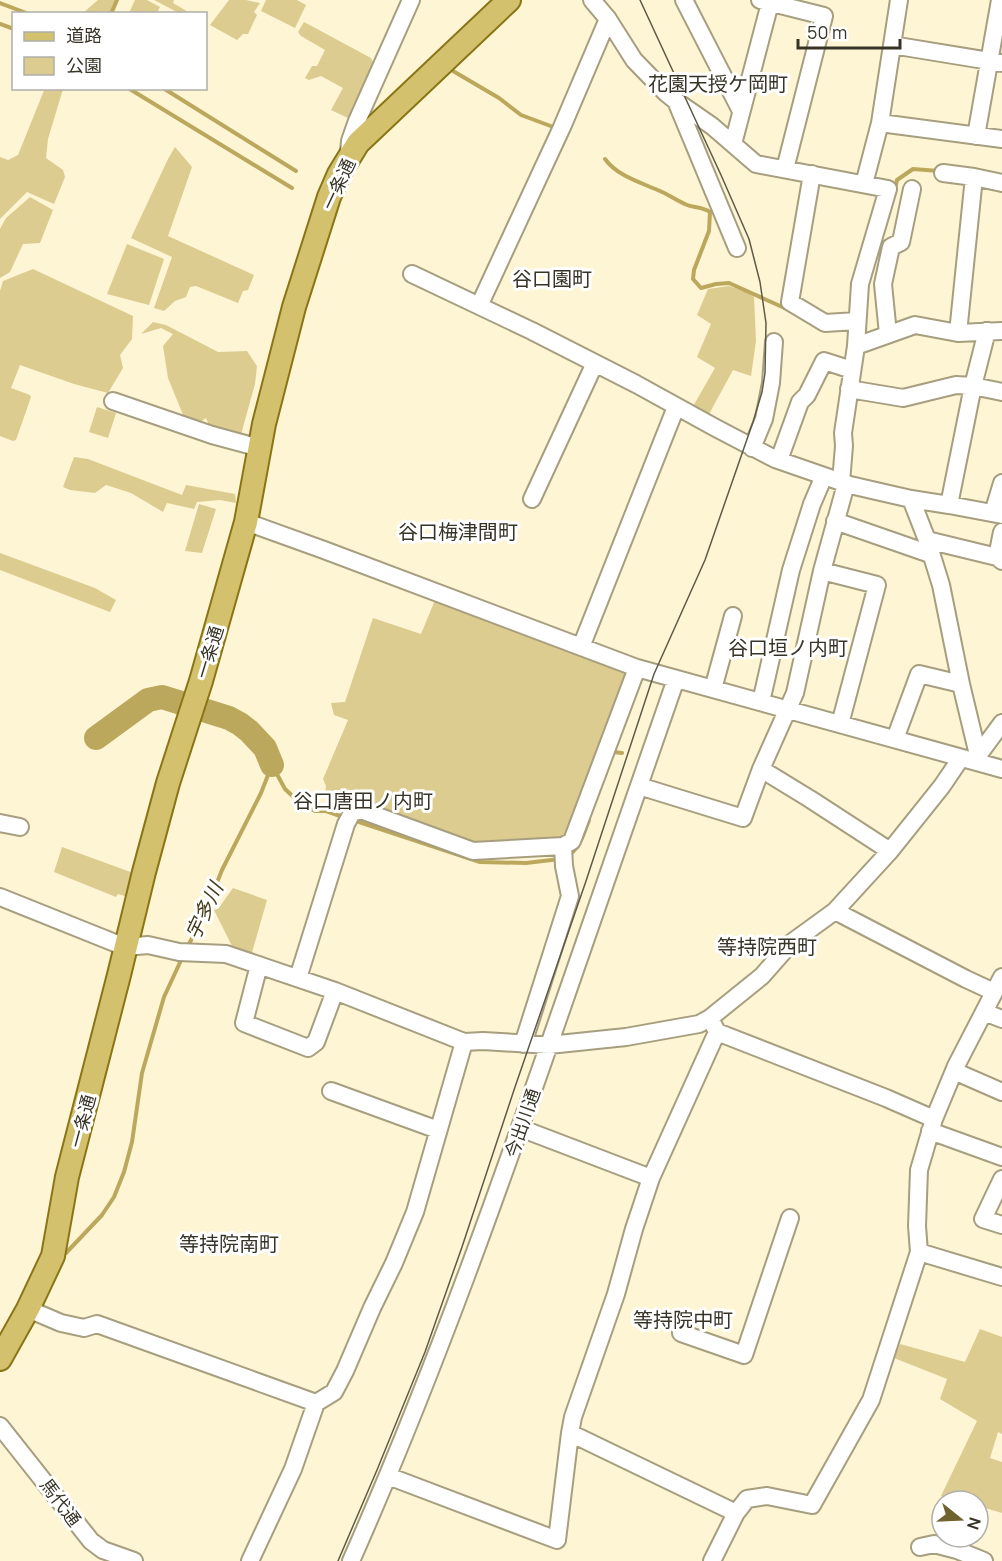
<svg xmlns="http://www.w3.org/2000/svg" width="1002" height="1561" font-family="Manrope,'Noto Sans JP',sans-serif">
	<rect width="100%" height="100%" fill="#fef5d4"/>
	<path fill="#dccc90" d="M98,0H117L112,13H83Z
		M135,0H147L160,7L157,13H129Z
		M154,0H174L173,3L190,13H179Z
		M229,0H246L260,3L254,12L257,15L248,34H243L237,40L210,25Z
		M266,0H297L306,5L295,28L261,11Z
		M304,22L371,58L374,64L350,119L331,110L343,88L321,76L309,80L305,78L312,66H317L325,50L301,36L298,32Z
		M45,88L63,89L48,139L46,158L63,170L65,177L54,204L27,192L0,219V157L8,160L18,155Z
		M175,147L192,167L168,236L254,275L248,290L243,291L238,303L196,286L190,287L186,297L175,301L164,311L154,308L172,257L131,238L168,159Z
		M30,197L53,210L40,243L23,244L10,272L0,278V229L6,218Z
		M127,244L164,259L149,305L107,294Z
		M33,269L133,316L132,339L120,355L123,368L108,393L74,384L20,365L11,388L30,395L31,397L16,440L13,441L0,436V291L3,281Z
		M729,286L746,292L754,297L756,341L751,376L733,370L708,416L692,408L715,368L697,357L711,324L697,315L708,289Z
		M153,322L166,325L218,352L247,351L257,366L255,384L240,438L211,430L206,418L196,425L186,422L168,378L163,346L173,334L161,328L141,334Z
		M97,407L116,413L108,438L89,432Z
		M74,457L88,459L182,495L186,485L235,494L236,503L220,500L197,502L194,509L167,503L163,512L131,493L106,485L95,493L70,490L63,487Z
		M199,504L216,509L202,553L185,551Z
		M0,553L95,588L116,600L110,612L0,570Z
		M435,600L626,671L630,679L569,838L470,845L325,793L326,786L323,779L348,720L334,715L331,703L345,702L373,618L421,634Z
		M62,847L136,874L131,898L118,894L116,897L54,872Z
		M233,888L267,900L251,956L233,948L214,910L218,909Z
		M980,1329L1002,1337V1434L998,1432L990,1458L1002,1462V1513L978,1506V1501H959L941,1496L977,1421L940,1399L947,1379L894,1358L900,1344L965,1362Z"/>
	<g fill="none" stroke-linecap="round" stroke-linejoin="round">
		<path stroke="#bca85c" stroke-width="4" d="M0,3L29,14
			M111,14L117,0
			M0,24L14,29
			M453,71L499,98L521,115L556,128
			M128,88L292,188
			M163,88L296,171
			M605,159C618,177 643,183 662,192C671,196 679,202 687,205C695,208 703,207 710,212L709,231L694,270L693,279L701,288L716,284L729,283L789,310
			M895,189L897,180L913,169L939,171
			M612,753L613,752L622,753
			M272,765L285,789L303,806L315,811H326L343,817
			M353,820L480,862L526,863L560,859
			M570,855C581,845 584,833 589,820
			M188,946L204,915L222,870L261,793L272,765
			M66,1253L102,1215L114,1197L124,1172L132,1142L142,1073L164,997L183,956"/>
		<path stroke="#bca85c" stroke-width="24" d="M96,738L148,700L162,697L229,718L240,724L249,731L265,748L272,765"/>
		<g stroke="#a69e7f" stroke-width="20">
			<path id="minor" d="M592,0L608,19L634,60L666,93L676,101L712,126L756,164L888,189L860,284L856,346L843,433L844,446L841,482
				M684,0L741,111
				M760,0L824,16L785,169
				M892,45L1002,63
				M676,101L737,248
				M880,123L1002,139
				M976,136L1000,0
				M733,144L770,3
				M349,152L350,141L357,121L411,0
				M943,173L974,177L1002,183
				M812,174L790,302L825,323L857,321
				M864,184L880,123L899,0
				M412,274L532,331L636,384L714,427L775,459L850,485L911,499L949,505L1002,515
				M479,306L562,127L608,19
				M958,333L974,177
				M888,334L883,284L891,247L901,242L912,189
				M856,346L915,325L958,333L1002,331
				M849,389L903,398L956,385L973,386L1002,392
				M113,401L212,435L260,448
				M752,448L764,419L771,383L774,342
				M779,460L800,402L807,395L824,361L852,370
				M532,499L595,363
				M911,499L927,540L941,585L961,684L978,755
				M949,505L973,386L987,331
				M993,513L1002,483
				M835,521L930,554
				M246,522L324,550L637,668L1002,769
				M927,540L997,557L1002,561
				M997,557L1002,532
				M822,571L877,585L840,724
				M581,647L676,407
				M713,689L733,616
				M761,702L791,570L812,504L824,476
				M895,739L919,674L961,684
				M974,761L1002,723
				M761,769L810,799L890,851
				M639,786L743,818L761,769L795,693L822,571L846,484
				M0,823L20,827
				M563,846L572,841L637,668
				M0,897L125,947L148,945L179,952L226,954L335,991L464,1042
				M835,911L966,979L994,992
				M259,965L244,1023L308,1048L316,1042L335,991
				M298,978L346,824L352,813L361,810L473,851L563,846L564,866L570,896L523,1044
				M984,1012L1002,1019
				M717,1032L886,1098L934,1119
				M954,1071L1002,1092
				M331,1091L438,1130
				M520,1128L651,1178
				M930,1131L1002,1157
				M1002,1179L983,1219L1002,1225
				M919,1252L1002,1277
				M28,1309L61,1323L84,1328L97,1324L316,1403
				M681,1333L744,1355L790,1218
				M0,1426L91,1541L103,1550L134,1561
				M570,1433L736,1513
				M388,1476L557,1540L570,1433L573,1417L616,1294L634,1229L651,1178L717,1032L710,1018
				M920,1547L934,1544L957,1550L984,1561
				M250,1561L293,1469L316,1403L334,1392L345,1371L372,1308L394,1263L415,1212L464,1042L483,1041L549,1045L626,1037L699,1024L710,1018L762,976L791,943L835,911L890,851L942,786L961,758
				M351,1561C436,1369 505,1172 574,973C608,875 642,777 676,679
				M712,1561L736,1513L747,1499L767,1496L812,1505L871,1400L919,1252L917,1226L919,1170L934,1119L956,1066L1002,977"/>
		</g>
		<g stroke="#8a7516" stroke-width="26">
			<path id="major" d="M0,1359L28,1309L53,1256L67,1177L119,975L144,872L168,783L201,681L246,522L264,424L294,307L329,197L339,174L358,143L509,0"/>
		</g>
		<use href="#minor" stroke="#fff" stroke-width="16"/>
		<use href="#major" stroke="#d3c16e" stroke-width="22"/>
		<path stroke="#5e5a49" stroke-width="1.5" d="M338,1561L377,1470L425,1352L462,1247L515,1087L586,881L654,674L705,560L753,422L762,392L765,373L766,323L760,282L749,239L721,175L640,0"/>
	</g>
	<g text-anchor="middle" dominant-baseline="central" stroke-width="6" stroke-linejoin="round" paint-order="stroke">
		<g font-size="18" fill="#373427" stroke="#fff">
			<text transform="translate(338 184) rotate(-65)">一条通</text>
			<text transform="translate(209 652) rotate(-73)">一条通</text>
			<text transform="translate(82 1121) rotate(-75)">一条通</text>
			<text transform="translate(522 1123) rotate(-71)">今出川通</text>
			<text transform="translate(61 1502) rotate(53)">馬代通</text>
		</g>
		<g font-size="20" fill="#373427" stroke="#fff">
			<text x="718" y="83">花園天授ケ岡町</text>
			<text x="552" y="278">谷口園町</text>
			<text x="458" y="531">谷口梅津間町</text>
			<text x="788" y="647">谷口垣ノ内町</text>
			<text x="363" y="800">谷口唐田ノ内町</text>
			<text x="767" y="946">等持院西町</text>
			<text x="229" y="1243">等持院南町</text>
			<text x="683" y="1319">等持院中町</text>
		</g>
		<g font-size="20" font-style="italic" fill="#443b19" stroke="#fff">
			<text transform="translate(204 911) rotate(-65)">宇多川</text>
		</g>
	</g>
	<rect x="12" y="12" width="195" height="78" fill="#ffffff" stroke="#afaea9" stroke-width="1.5"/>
	<rect x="24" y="32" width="30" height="9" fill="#d3c16e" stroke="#afaea9" stroke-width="1.5"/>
	<text x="66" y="42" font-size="18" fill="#373427">道路</text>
	<rect x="24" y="57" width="30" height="18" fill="#dccc90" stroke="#afaea9" stroke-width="1.5"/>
	<text x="66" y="72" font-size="18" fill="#373427">公園</text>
	<g transform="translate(960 1519) rotate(108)"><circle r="28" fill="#ffffff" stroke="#afaea9" stroke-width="1.5"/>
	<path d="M0-4.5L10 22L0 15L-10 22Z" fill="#6f622f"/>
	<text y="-9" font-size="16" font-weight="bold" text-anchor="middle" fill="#373427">N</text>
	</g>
	<path d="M798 39v9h102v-9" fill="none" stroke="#373427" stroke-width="3"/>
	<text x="807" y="39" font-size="18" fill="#373427" stroke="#ffffff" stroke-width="4.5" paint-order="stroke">50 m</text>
</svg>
